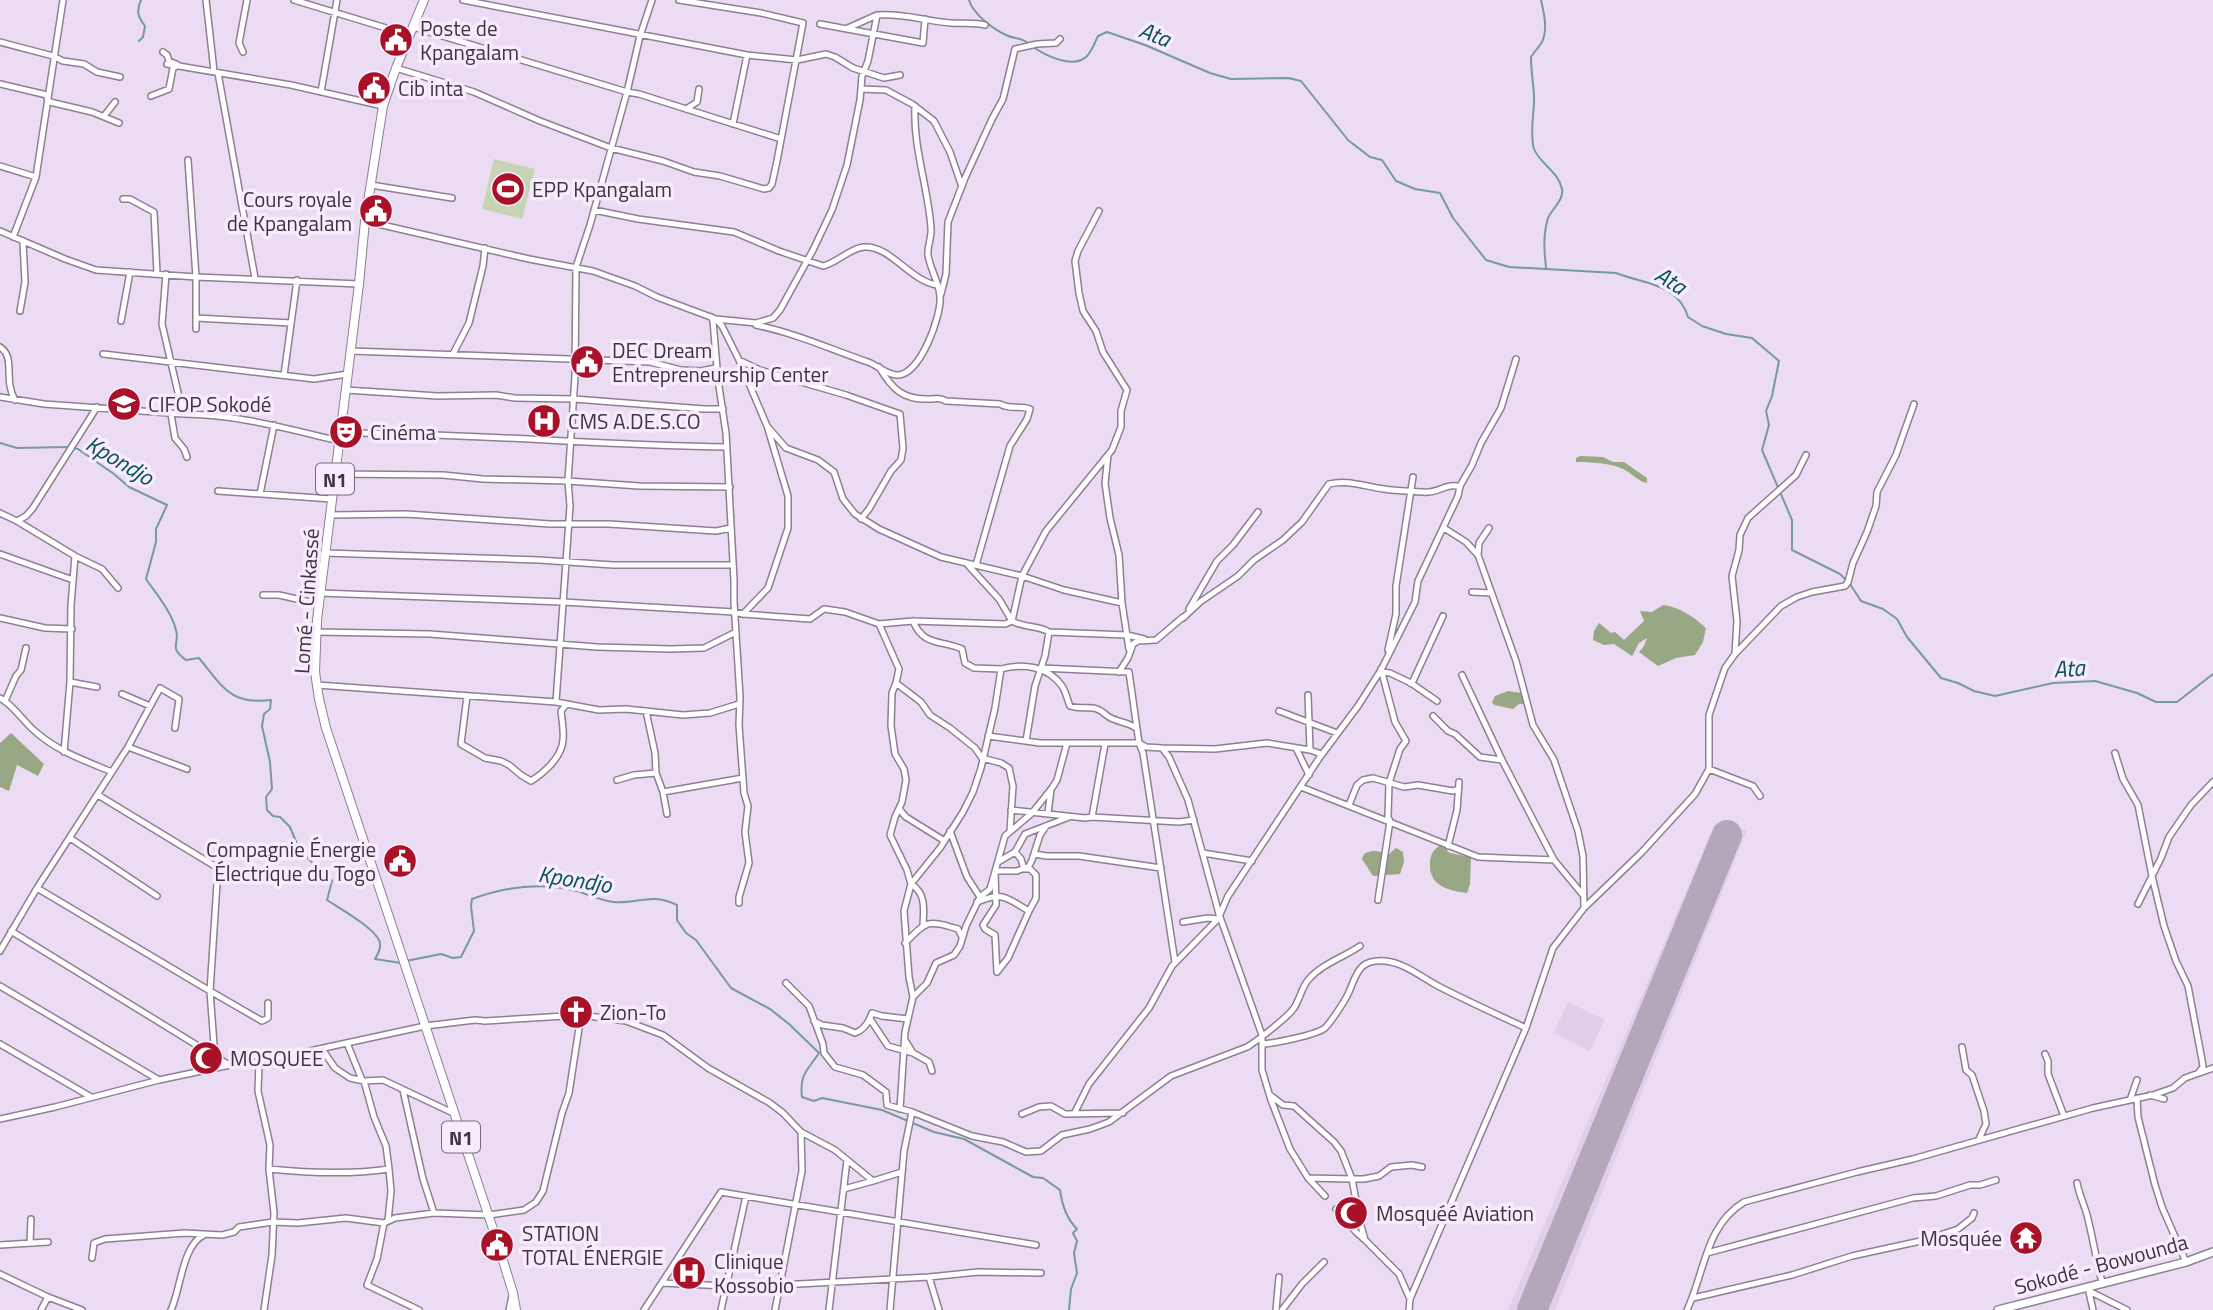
<svg xmlns="http://www.w3.org/2000/svg" width="2213" height="1310" font-family="'Titillium Web',sans-serif">
	<rect width="100%" height="100%" fill="#ebdcf3"/>
	<path fill="#e1ceec" d="M1715,823L1747,830L1555,1310H1508Z
		M1568,1002L1605,1020L1590,1051L1554,1033Z"/>
	<path fill="#c6d4b4" d="M494,159L535,169L522,219L482,209Z"/>
	<path fill="#98a784" d="M1580,456L1603,457L1613,462H1624L1647,478V483C1637,481 1632,473 1623,469C1612,463 1589,462 1576,462V458Z
		M1663,605C1680,607 1694,617 1706,628L1703,642L1695,655L1676,658L1658,666L1639,652L1644,646L1647,638L1639,643L1632,656L1614,644L1604,645L1593,640L1594,631L1599,623L1611,633L1615,632L1624,640L1644,621L1640,611L1652,612Z
		M1508,691L1522,693L1526,704H1519L1513,709L1494,705L1492,702L1495,696Z
		M11,733L44,764L38,776L17,765L9,791L0,787V743Z
		M1440,845L1450,853L1471,857L1470,884L1467,893C1449,891 1429,886 1430,864C1430,854 1433,851 1440,845Z
		M1396,848L1403,852L1404,862L1400,874L1373,876L1362,859L1364,854C1373,849 1379,851 1388,855Z"/>
	<g fill="none" stroke-linecap="round" stroke-linejoin="round">
		<path stroke="#78999e" stroke-width="2" d="M969,0C973,14 993,29 1006,35C1014,39 1020,37 1028,43
			M1541,0C1544,13 1548,29 1542,42C1539,47 1534,52 1531,57C1531,70 1533,82 1534,95C1535,111 1529,132 1534,149C1540,164 1559,172 1562,189C1564,200 1552,209 1548,218C1543,235 1544,250 1546,267
			M139,41L143,37L145,26C138,17 136,11 141,0
			M1032,46C1044,55 1074,70 1087,56C1092,51 1095,42 1098,36L1107,32L1145,45L1210,73L1231,79L1288,78L1301,81L1348,140L1370,157L1382,160L1396,181L1415,189L1440,193L1453,218L1486,260L1509,267L1616,273C1643,284 1678,283 1688,317L1702,326L1726,334L1752,338L1779,361L1772,396L1766,411L1769,425L1762,450L1792,520V550L1840,574L1846,580
			M0,443L17,448L68,447
			M73,448L78,449L114,474L129,487L167,505L156,529V542L146,579C157,595 171,611 176,630C180,645 168,647 186,660L199,658C223,687 230,705 271,700L270,709L264,714L262,726L270,762L272,789L266,797L267,810L273,816L280,817L290,827L300,851L332,881L327,900C339,908 377,929 380,943C381,949 378,954 375,959L401,963
			M1850,584L1861,601L1883,609L1897,619L1907,637L1941,678L1958,683L1974,691L1995,696L2053,683L2095,681L2137,693L2156,702H2177L2213,674
			M406,961L441,954L453,958L461,957L474,931L471,906L472,899C507,886 541,882 577,891C589,895 602,901 614,902C639,904 650,892 677,905V920L686,933L696,940L731,988L770,1009L789,1024L819,1053C808,1070 799,1074 802,1097L814,1101L822,1098L882,1110L934,1132L964,1139L1033,1177L1043,1178L1060,1190C1062,1205 1067,1219 1077,1229L1073,1233L1077,1241L1074,1253L1077,1273L1071,1289L1069,1310"/>
		<path stroke="#b3a7ba" stroke-width="30" d="M1532,1310L1727,835"/>
		<g stroke="#8d7f94" stroke-width="8">
			<path id="minor" d="M206,0L214,71
				M294,0L409,35
				M463,0L747,55L797,60L826,54L835,57L853,68L884,78L900,75
				M820,24L923,43L925,19
				M413,27L627,92L639,94L781,139
				M848,28L877,15
				M0,42L53,56L63,61L84,64L97,72L120,77
				M243,52L239,43L247,0
				M167,64L291,85L383,106
				M396,68L474,92L540,121L611,148L663,161L694,172L720,176L764,189L769,188L772,184L777,161L803,23L761,13L679,0
				M218,73L255,278
				M0,84L47,95
				M861,89L886,90L912,104L934,121L950,152L961,184
				M321,92L337,0
				M151,96L169,89L173,68L178,65L169,61L167,55L163,52
				M47,98L50,102L92,112L119,123
				M686,109L697,102L699,89
				M104,116L115,102
				M733,124L747,55
				M188,160L196,277V329
				M0,166L36,177
				M371,185L452,198
				M123,199H130L154,212L157,273
				M594,210L638,219L734,232L779,251L823,266C837,263 850,248 864,247C890,245 910,281 937,285
				M1099,211L1078,251L1075,261L1079,293L1083,311L1096,331L1103,352L1127,390L1121,411V427L1112,450L1046,531L1022,576L1064,590L1122,603
				M365,221L529,259L593,271L635,286L657,297L716,319L722,326L739,360L767,426L786,448L818,460L834,472L843,499L855,514L879,529L941,557L1022,576L1012,621C1024,628 1038,625 1049,632L1045,656L1041,668L1129,672L1139,743L1146,747L1162,748L1169,757L1188,800L1219,914L1262,1035V1070L1271,1100L1290,1149L1308,1178L1352,1179L1360,1222L1365,1240L1399,1274L1410,1299
				M0,231L65,259L96,270L196,277L359,284
				M13,237L36,177L63,0
				M166,274L162,324L183,414
				M941,294L946,274L948,222L965,178L992,119L1003,99L1015,49L1037,44L1056,43L1060,39
				M20,311L25,282L23,242
				M711,317L713,321L718,380L726,433L734,580V602L740,697L739,725L744,793L748,806L745,832L749,863L739,897V903
				M196,318L291,323
				M716,319L756,323L773,318L780,310L813,250L832,210L847,165L860,100L862,76L868,61L877,15C903,13 925,21 951,23C962,24 974,22 985,25
				M121,321L130,272
				M756,325C795,333 830,349 868,362C877,365 887,375 897,375C920,376 942,315 940,296C939,282 930,269 928,255C927,246 932,238 931,228C928,187 913,148 915,106
				M0,347C16,357 3,380 15,400
				M351,351L650,362L681,370L701,371L716,368
				M103,354L314,379L348,374
				M453,354L469,323L483,266L485,248
				M739,360L760,370L846,395L900,414L903,448L901,460L891,471L869,509L861,519
				M879,367C892,389 903,400 929,399C937,399 939,397 946,401L1000,404C1010,410 1020,405 1030,409L1027,419L1010,446L976,565
				M284,375L297,280
				M346,390L438,396L496,395L515,398L574,399L704,409H723
				M0,397L44,404L183,414C236,414 288,429 339,441
				M171,414L175,438L184,449L187,457
				M340,433C469,433 598,445 727,447
				M1108,455L1105,483L1110,518L1119,555L1122,603L1129,649
				M335,474L443,475L483,479L568,481L639,486L730,487
				M218,491L332,499
				M260,494L274,425
				M0,513L17,521L75,556L71,605L70,682L64,752
				M330,515L406,514L550,524H609L716,531L731,528
				M17,521L26,516L33,508L97,407
				M1444,528L1466,542L1478,555L1516,661L1533,725L1554,760L1578,831L1583,856L1584,908
				M325,553L539,560L613,565H733
				M0,554L73,580
				M1478,555L1479,543L1489,528
				M75,556L102,569L118,588
				M1472,592L1491,593
				M320,593L563,602L734,612L743,614L810,619L824,609L845,612L879,624L899,669L896,683L892,693L891,726L895,754L904,769L906,780L902,802L895,817L890,835L907,870L911,884C926,893 924,909 923,925
				M263,595H279L319,604
				M1189,609L1217,561L1233,545L1258,512
				M743,614L768,588L788,528V496L768,429
				M0,618L45,628L72,629
				M1183,618L1200,602L1238,576L1254,560L1283,540L1302,522L1329,484C1348,479 1366,487 1384,489C1397,491 1410,491 1423,492C1438,494 1447,482 1460,487
				M913,621C923,646 941,640 962,649L965,663L974,668L1001,669
				M879,624L913,621L1005,624L1012,621L999,599L967,564
				M316,632L430,634L597,647L671,649L704,648L736,632
				M1049,632L1127,635L1144,639
				M1388,650L1396,614V586L1413,477
				M1735,654L1737,621L1732,576L1739,550L1740,535L1748,518L1796,475L1806,455
				M1119,672L1128,658L1133,644L1138,641L1156,640L1183,617
				M1382,672L1390,673L1411,683L1437,701
				M1462,675L1502,760L1554,860L1583,895
				M70,682L97,687
				M896,683L921,702L930,715L950,728L975,748L982,758L1001,763L1009,768L1013,786L1010,831
				M1410,683L1413,681L1443,616
				M317,685L556,702L599,710L626,709L683,715L710,713L739,704
				M122,694L150,706
				M1308,695L1310,750
				M467,696L461,744L485,758L501,761L509,765L521,775L531,781C544,773 562,757 563,740C564,731 562,720 561,711L566,705
				M0,698C16,707 23,722 37,733C59,752 86,761 112,772
				M5,701L16,676L21,670L26,648
				M556,702L570,506L568,481L575,376L576,267L590,225L627,92L640,36L652,0
				M646,711L655,753L656,773L663,792L667,814
				M1279,711L1337,733
				M1433,716L1448,731L1455,734L1480,757L1502,760
				M988,736L1040,743H1139L1143,753L1175,962
				M1026,741L1035,686L1041,668
				M128,747L187,769
				M1162,748L1215,749L1267,743L1310,750L1321,754
				M1296,748L1309,775
				M2115,753L2123,779L2138,805L2152,876L2164,926L2176,961L2188,986L2202,1060L2203,1067L2199,1072
				M1709,769L1753,786L1760,796
				M617,780L634,775L656,773
				M1301,787L1478,857L1554,860
				M663,792L743,778
				M1349,805L1357,785L1363,780L1373,778L1404,787L1418,785L1453,791L1458,789
				M899,809L906,817L943,840
				M1011,810L1085,818L1092,817L1105,744
				M1048,813L1051,789
				M1092,817L1179,822L1194,820
				M950,831L967,877L980,897
				M70,838L157,896
				M1448,846L1457,810L1459,782
				M1015,852L1021,859L1024,869H1030L1036,875V898L1029,911
				M1203,853L1252,861
				M1034,854L1047,856H1079L1161,868
				M998,862L1015,852L1025,834L1069,817
				M37,888L210,991L218,868L98,795
				M1378,900L1390,821L1388,817L1389,783L1400,749L1406,741L1395,722L1381,669
				M977,902C1004,891 1006,898 1029,911L1008,958L997,972
				M2138,904L2161,858L2169,837L2191,805L2213,782
				M1183,922L1208,918L1218,919
				M11,931L229,1065
				M905,943C928,920 927,920 958,929L962,937
				M0,951L37,888L128,747L160,688L179,699L175,728
				M997,972L995,935L985,929L983,925L996,905L995,871H1017L1029,866L1032,860L1040,835L1046,826
				M786,983L809,1006L823,1044L824,1053L835,1067L863,1075L886,1092L887,1105L912,1112L904,1151L890,1310
				M0,986L159,1080
				M913,997L927,983L936,963L954,955L960,946L966,926L980,897L990,889L1005,836L1032,813L1052,788L1057,780L1067,743
				M870,1019L888,1046L913,1053
				M814,1021L822,1025L843,1028L855,1033C864,1030 869,1022 872,1013L882,1016L908,1019
				M905,1040L913,1053L929,1062L932,1071
				M347,1043L362,1080
				M0,1044L91,1097
				M1263,1044C1275,1043 1316,1035 1325,1028C1331,1022 1345,1001 1349,992C1357,973 1359,959 1385,961C1405,963 1421,977 1438,986C1467,1001 1496,1014 1526,1028
				M1962,1047L1966,1070L1972,1075L1984,1111L1986,1124L1979,1139
				M322,1049L335,1068L350,1078L364,1081L383,1080L453,1113
				M2045,1054L2048,1061V1074L2064,1116
				M215,1058L210,991L262,1021L268,1018V1003
				M259,1062L258,1091L270,1145L269,1169L274,1213L272,1255L264,1310
				M364,1081L374,1117L386,1146L389,1169
				M403,1090L423,1179L434,1213
				M1270,1095L1283,1105L1294,1106L1334,1142L1341,1151L1352,1179H1364L1379,1176L1391,1167L1412,1165L1422,1167
				M2150,1095L2164,1099
				M2137,1098L2138,1117L2155,1185L2162,1207L2186,1262
				M2130,1100L2137,1080
				M900,1109L905,1032L913,997L909,977L904,911L911,884L940,848L963,812L973,792L981,768L995,708L1001,669C1023,663 1048,666 1062,686C1066,692 1067,699 1070,706C1079,709 1085,707 1093,708C1101,709 1103,713 1109,717C1117,722 1128,722 1136,728
				M912,1112L972,1136L1003,1142L1026,1152L1041,1151L1062,1135L1090,1129L1109,1122L1171,1076L1247,1047C1257,1041 1288,1017 1294,1008C1300,999 1302,986 1309,979C1322,964 1344,957 1360,946
				M1022,1114L1039,1107L1051,1106L1065,1114L1123,1113
				M1074,1114L1089,1084L1149,1008L1172,966L1218,919L1228,896L1320,757L1358,706L1381,670L1415,602L1418,581L1458,496L1460,486L1472,465L1481,443L1501,408L1516,359
				M0,1119L55,1107L159,1080L230,1065L259,1062L425,1026L475,1020L485,1021L581,1015L626,1021L663,1035L708,1068L770,1103L783,1113L801,1132L835,1150L873,1181L902,1172
				M269,1169C309,1173 349,1175 389,1169L391,1191L388,1221
				M1308,1178L1325,1196
				M2077,1183C2079,1194 2084,1204 2087,1215C2093,1238 2096,1260 2102,1282
				M844,1189L873,1181
				M1336,1209L1356,1232L1365,1240
				M384,1223L377,1259L367,1285L419,1310
				M30,1243L31,1219
				M0,1245L48,1242
				M1707,1253L1913,1198L1936,1196L1970,1185H1980L1996,1180
				M92,1258L94,1243L105,1239L185,1233L222,1235L234,1232L239,1227L273,1222L298,1223L346,1218L384,1223L395,1218L434,1213L489,1215L524,1210L536,1202L543,1191L562,1113L569,1093L581,1015
				M0,1274L48,1297L82,1310
				M929,1277L939,1310
				M662,1283L727,1286L780,1285L929,1277L978,1272L1041,1273
				M2089,1291L2127,1310
				M2089,1292L2093,1310
				M1693,1298L1792,1275L1852,1256L1925,1240L1958,1229L1972,1218L1974,1213
				M41,1310L48,1297
				M171,1310C181,1289 182,1245 204,1235
				M509,1310L512,1296
				M644,1310L721,1192L1036,1245
				M721,1310L746,1196
				M775,1310L802,1171L801,1132
				M829,1310L847,1160
				M1276,1310L1279,1277
				M1282,1310L1302,1284L1324,1262
				M1409,1310L1410,1299L1526,1028L1553,948L1584,908L1641,853L1695,794L1709,769V715L1725,668L1735,654L1781,606L1797,597L1812,592L1845,586L1848,582L1853,563L1867,532L1876,506L1877,492L1896,455L1914,404
				M1687,1310C1705,1272 1705,1226 1744,1202L1857,1172L1913,1159L2093,1108L2153,1095L2173,1088L2185,1078L2213,1068"/>
		</g>
		<g stroke="#8d7f94" stroke-width="10">
			<path id="major" d="M1998,1310L2186,1262L2213,1252"/>
		</g>
		<g stroke="#8d7f94" stroke-width="10">
			<path id="highway" d="M424,0L396,68L383,106L365,221L359,284L317,620L315,672L319,699L326,728L497,1241L513,1293L516,1310"/>
		</g>
		<use href="#minor" stroke="#fff" stroke-width="5"/>
		<use href="#major" stroke="#fff" stroke-width="7"/>
		<use href="#highway" stroke="#fff" stroke-width="8"/>
	</g>
	<defs>
		<g id="civic-disc" transform="scale(1.75)"><circle r="9.5" fill="#a81127" stroke="#f7ebfd"/><path d="M-.6-6.5H3V-4.5H.6V-3L4-1V1h2V6H-6V1h2V-1L-.6-3ZM-1.2 2.5V6h2.4V2.5Z" fill="#fff"/></g>
		<g id="stadium-disc" transform="scale(1.75)"><circle r="9.5" fill="#a81127" stroke="#f7ebfd"/><path d="M0-5a6.5 5 0 1 0 0 10a6.5 5 0 1 0 0-10ZM-3.5-1.8h7v3.6h-7Z" fill="#fff"/></g>
		<g id="university-disc" transform="scale(1.75)"><circle r="9.5" fill="#a81127" stroke="#f7ebfd"/><path d="M0-5L7-2L0 1L-7-2ZM-4 1L0 2.5L4 1V4Q0 6-4 4Z" fill="#fff"/></g>
		<g id="hospital-disc" transform="scale(1.75)"><circle r="9.5" fill="#a81127" stroke="#f7ebfd"/><path d="M-5-5h3v3.5h4V-5h3V5h-3V1.5h-4V5h-3Z" fill="#fff"/></g>
		<g id="theatre-disc" transform="scale(1.75)"><circle r="9.5" fill="#a81127" stroke="#f7ebfd"/><path d="M-5-5.5Q0-4 5-5.5V0Q5 5 0 6Q-5 5-5 0ZM-3.3-2.5H-1v1.5H-3.3ZM1-2.5H3.3v1.5H1ZM-2.8 1Q0 5.5 2.8 1Z" fill="#fff"/></g>
		<g id="church-disc" transform="scale(1.75)"><circle r="9.5" fill="#a81127" stroke="#f7ebfd"/><path d="M-1.2-6h2.4v3.5h3.3v2.4h-3.3V6h-2.4V-.1h-3.3v-2.4h3.3Z" fill="#fff"/></g>
		<g id="mosque-disc" transform="scale(1.75)"><circle r="9.5" fill="#a81127" stroke="#f7ebfd"/><path d="M3.5-4.9A6 6 0 1 0 3.5 4.9A5 5 0 1 1 3.5-4.9Z" fill="#fff"/></g>
		<g id="temple-disc" transform="scale(1.75)"><circle r="9.5" fill="#a81127" stroke="#f7ebfd"/><path d="M0-6L5-2H3V0L6.5 2.5H4V6H1.5V3h-3V6H-4V2.5H-6.5L-3 0V-2H-5Z" fill="#fff"/></g>
	</defs>
	<g fill-rule="evenodd">
		<use href="#civic-disc" x="396" y="40"/>
		<use href="#civic-disc" x="374" y="88"/>
		<use href="#stadium-disc" x="508" y="189"/>
		<use href="#civic-disc" x="376" y="211"/>
		<use href="#civic-disc" x="587" y="362"/>
		<use href="#university-disc" x="124" y="404"/>
		<use href="#hospital-disc" x="544" y="421"/>
		<use href="#theatre-disc" x="346" y="432"/>
		<use href="#civic-disc" x="400" y="861"/>
		<use href="#church-disc" x="576" y="1012"/>
		<use href="#mosque-disc" x="206" y="1058"/>
		<use href="#mosque-disc" x="1351" y="1213"/>
		<use href="#temple-disc" x="2026" y="1238"/>
		<use href="#civic-disc" x="497" y="1245"/>
		<use href="#hospital-disc" x="689" y="1273"/>
	</g>
	<g text-anchor="middle" dominant-baseline="central" stroke-width="7" stroke-linejoin="round" paint-order="stroke">
		<g fill="#f7ebfd" stroke="#746c78" stroke-width="2">
			<rect x="316" y="463.5" width="38" height="31" rx="5"/>
			<rect x="442" y="1121.5" width="38" height="31" rx="5"/>
		</g>
		<g font-size="19" font-weight="bold" fill="#3c363f">
			<text x="335" y="479">N1</text>
			<text x="461" y="1137">N1</text>
		</g>
		<g font-size="21" fill="#3c363f" stroke="#f7ebfd" text-anchor="start">
			<text x="420" y="28">Poste de<tspan x="420" dy="24">Kpangalam</tspan></text>
			<text x="398" y="88">Cib inta</text>
			<text x="532" y="189">EPP Kpangalam</text>
			<text x="352" y="199" text-anchor="end">Cours royale<tspan x="352" dy="24">de Kpangalam</tspan></text>
			<text x="612" y="350">DEC Dream<tspan x="612" dy="24">Entrepreneurship Center</tspan></text>
			<text x="148" y="404">CIFOP Sokodé</text>
			<text x="568" y="421">CMS A.DE.S.CO</text>
			<text x="370" y="432">Cinéma</text>
			<text x="376" y="849" text-anchor="end">Compagnie Énergie<tspan x="376" dy="24">Électrique du Togo</tspan></text>
			<text x="600" y="1012">Zion-To</text>
			<text x="230" y="1058">MOSQUEE</text>
			<text x="1376" y="1213">Mosquéé Aviation</text>
			<text x="522" y="1233">STATION<tspan x="522" dy="24">TOTAL ÉNERGIE</tspan></text>
			<text x="2002" y="1238" text-anchor="end">Mosquée</text>
			<text x="714" y="1261">Clinique<tspan x="714" dy="24">Kossobio</tspan></text>
		</g>
		<g font-size="21" fill="#3c363f" stroke="#f7ebfd">
			<text transform="translate(306 601) rotate(-86)">Lomé - Cinkassé</text>
			<text transform="translate(2101 1264) rotate(-15)">Sokodé - Bowounda</text>
		</g>
		<g font-size="23" font-style="italic" fill="#065254" stroke="#f7ebfd">
			<text transform="translate(1155 34) rotate(21)">Ata</text>
			<text transform="translate(1671 280) rotate(32)">Ata</text>
			<text transform="translate(120 460) rotate(31)">Kpondjo</text>
			<text transform="translate(2069 668) rotate(-4)">Ata</text>
			<text transform="translate(575 879) rotate(9)">Kpondjo</text>
		</g>
	</g>
</svg>
